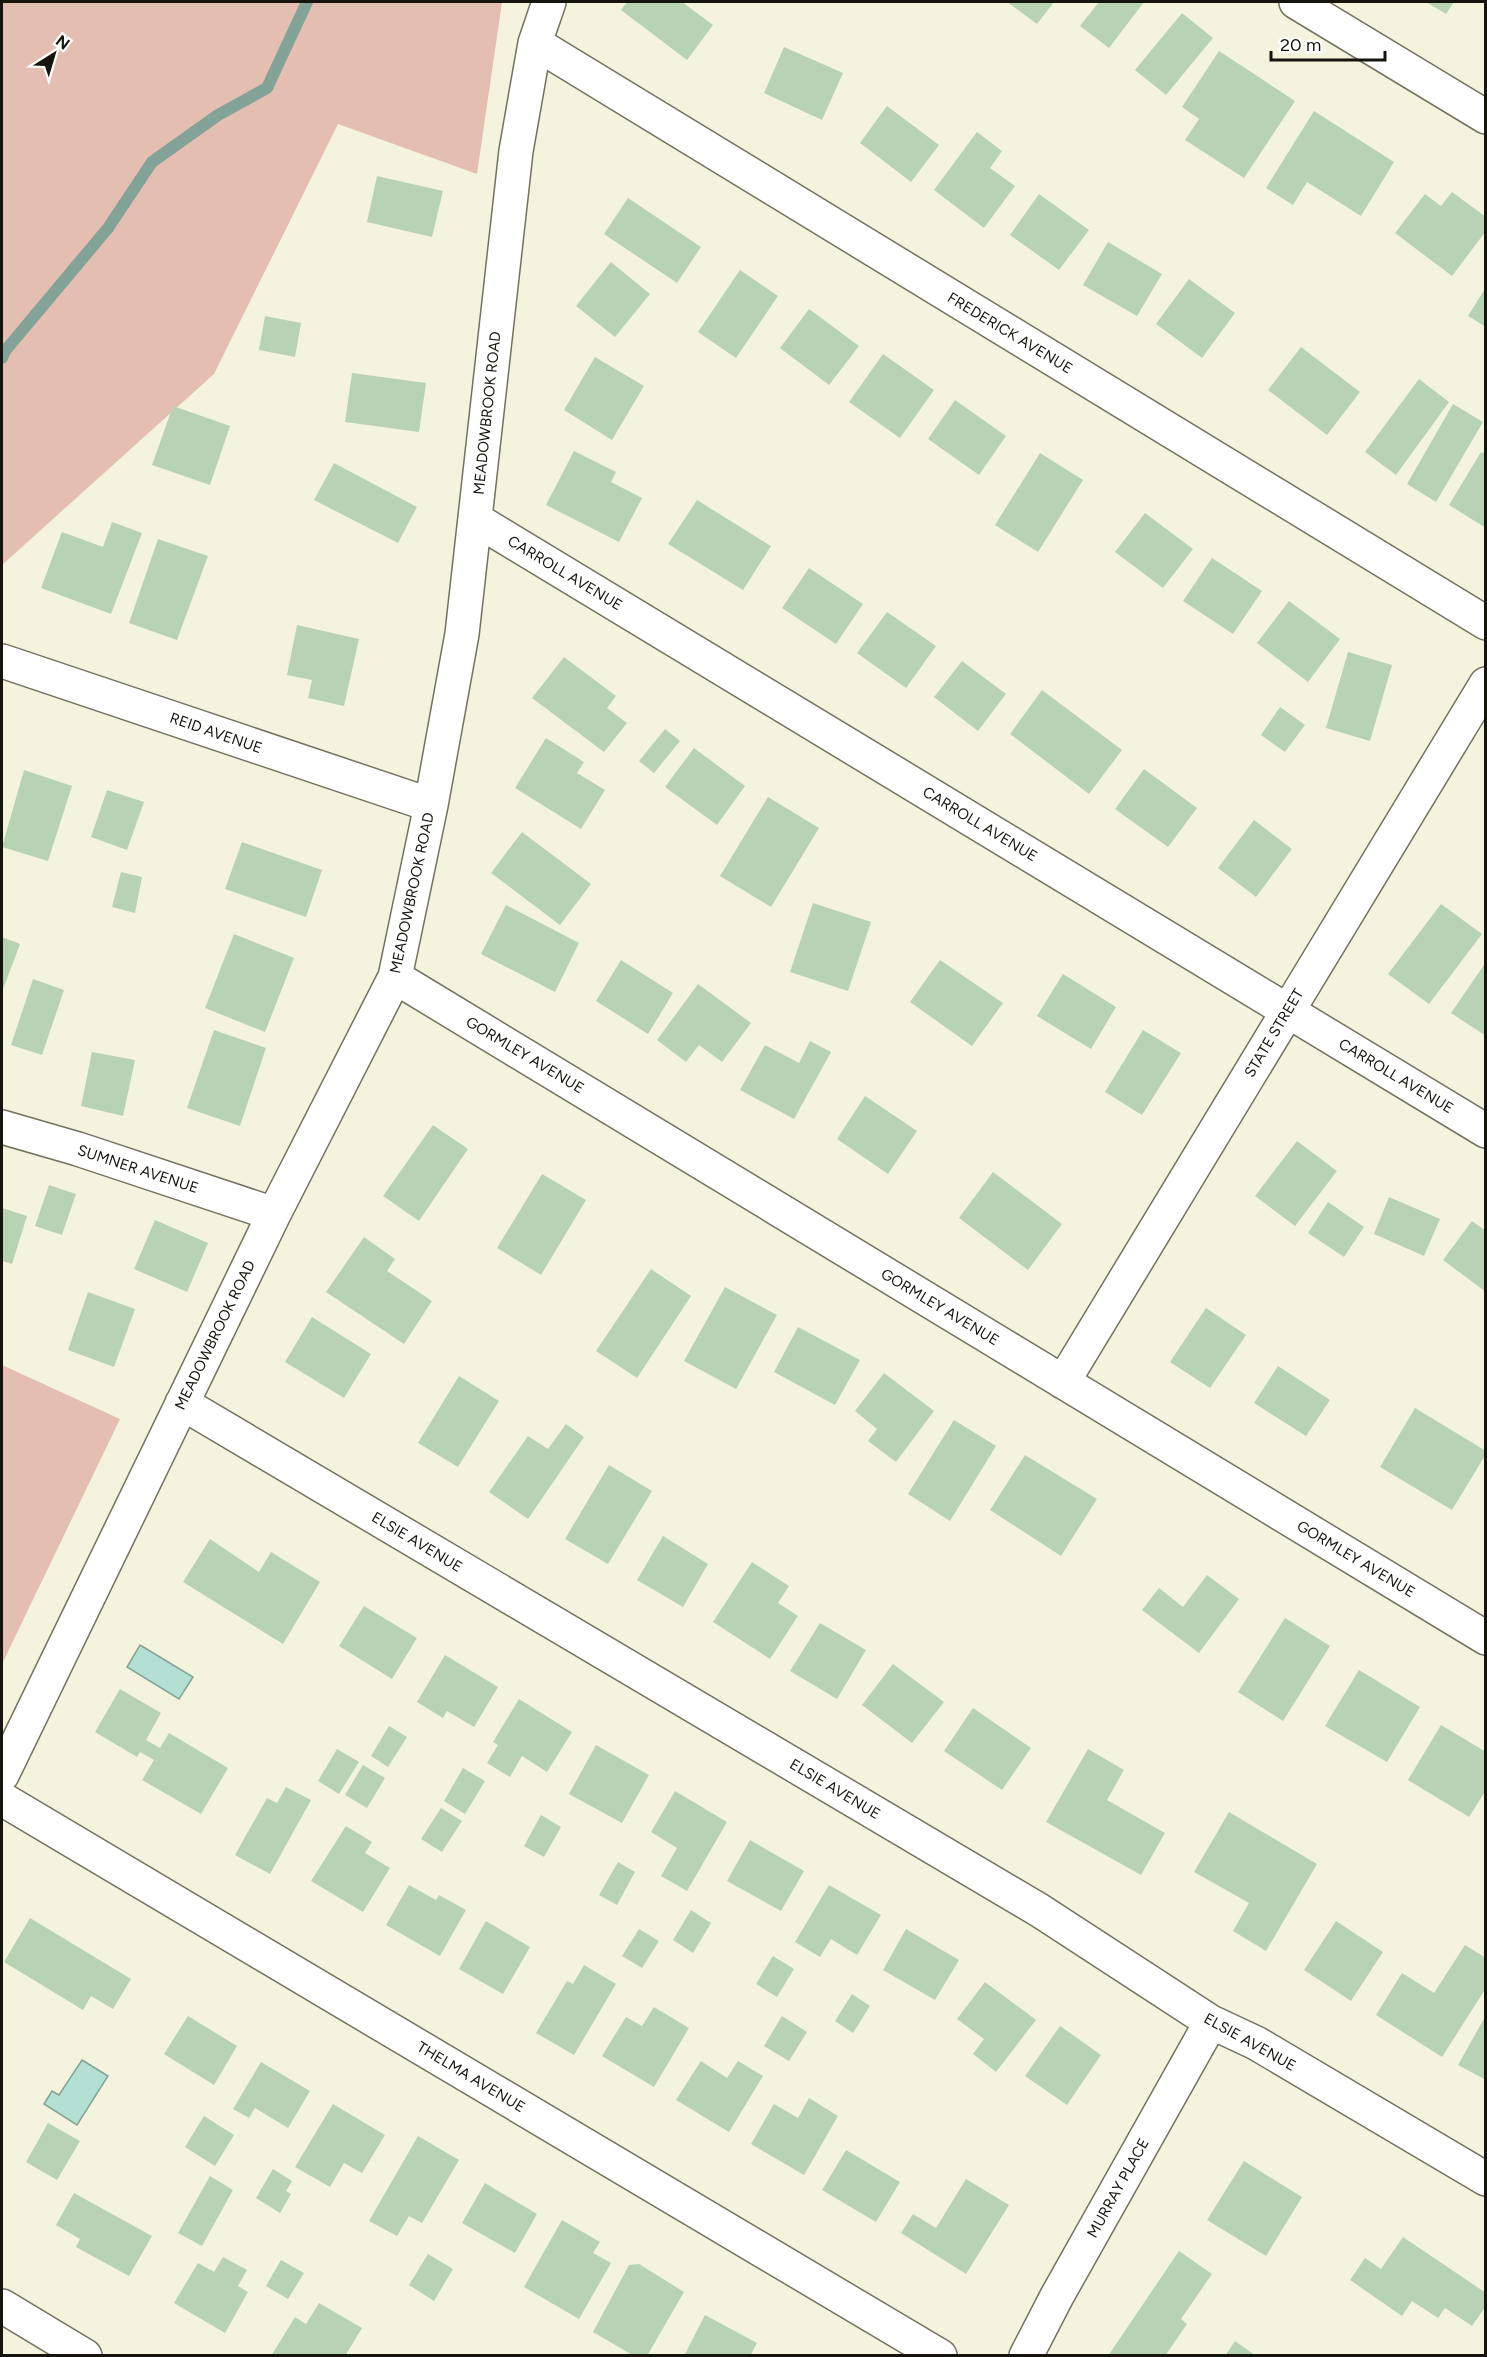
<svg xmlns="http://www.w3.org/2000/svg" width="1487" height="2357" font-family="Figtree,sans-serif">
	<rect width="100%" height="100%" fill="#f4f4de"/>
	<path fill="#e4bfb1" d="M2,2H502L477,174L338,124L214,374L2,565Z
		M2,1365L120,1419L2,1664Z"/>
	<path fill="#b3e0d3" stroke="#84a398" stroke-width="1.5" d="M140,1645L193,1677L179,1699L127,1667Z
		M82,2060L108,2076L77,2125L44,2104L52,2091L59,2095Z"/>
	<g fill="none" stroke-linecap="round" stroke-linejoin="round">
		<path stroke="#84a398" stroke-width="12" d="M2,358L5,351L108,228L152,162L218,115L267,88L307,2"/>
	</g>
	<path fill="#b8d3b4" d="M627,2H682L713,25L687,60L621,10Z
		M1007,2H1054L1037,24Z
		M1099,2H1144L1109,48L1080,26Z
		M1426,2H1454L1446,14Z
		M1182,13L1213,38L1166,95L1135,70Z
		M784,47L843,73L822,120L764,93Z
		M1219,51L1295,101L1244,178L1185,140L1199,119L1182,107Z
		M887,106L939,145L911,182L860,143Z
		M1314,111L1394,162L1361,216L1307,182L1293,205L1266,188Z
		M977,132L1002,151L990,168L1015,186L984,228L934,190Z
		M377,176L443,191L432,237L367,222Z
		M1452,192L1486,217V231L1452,276L1395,233L1425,194L1441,206Z
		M1039,194L1089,230L1059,270L1010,235Z
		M628,198L701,247L677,283L604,234Z
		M1108,242L1162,274L1137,316L1083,285Z
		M611,262L650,294L615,337L576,306Z
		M740,270L778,296L736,358L698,332Z
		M1189,279L1235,313L1202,358L1156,324Z
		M1486,287V327L1468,316Z
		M809,309L859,346L829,385L780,348Z
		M265,316L301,323L295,357L259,350Z
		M1301,347L1360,392L1327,435L1268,390Z
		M883,354L934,390L900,438L849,402Z
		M595,357L644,386L612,440L564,410Z
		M352,373L426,383L419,432L345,422Z
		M1419,379L1449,402L1396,475L1365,452Z
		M955,400L1006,436L979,475L928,439Z
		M1453,404L1483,422L1436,502L1407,484Z
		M173,406L230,426L210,485L152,465Z
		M574,451L616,472L611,482L642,498L619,542L546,505Z
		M1481,452L1486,454V528L1449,505Z
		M1040,453L1083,480L1038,552L995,525Z
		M334,463L417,507L398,543L314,500Z
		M697,500L771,546L743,590L668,544Z
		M1145,513L1193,549L1163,588L1115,552Z
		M112,522L142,533L111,614L41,588L62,532L103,547Z
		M158,539L208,556L177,640L129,623Z
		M1212,558L1262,591L1233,634L1183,601Z
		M809,568L863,604L836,644L782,608Z
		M1289,601L1340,639L1308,682L1257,643Z
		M887,612L936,646L906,688L857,653Z
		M297,625L359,639L344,706L308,698L312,680L287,675Z
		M1348,652L1392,665L1370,741L1326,728Z
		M564,657L616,696L607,708L627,723L604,752L532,698Z
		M962,661L1006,694L978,731L934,697Z
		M1042,690L1122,750L1089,794L1010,734Z
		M1280,707L1305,725L1285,752L1261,735Z
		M665,729L680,741L654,773L639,761Z
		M546,738L584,762L577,773L605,790L581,829L515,788Z
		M694,748L745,786L717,825L665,787Z
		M1144,769L1197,808L1168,847L1115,809Z
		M24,770L72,786L48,861L2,847Z
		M107,790L144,802L127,850L91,837Z
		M768,797L819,828L771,907L720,876Z
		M1254,820L1292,849L1256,897L1218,868Z
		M522,832L591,884L560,925L491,873Z
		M242,842L322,870L306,917L225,889Z
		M121,872L142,877L135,913L112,907Z
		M813,903L871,922L848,991L790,972Z
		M1441,904L1482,934L1429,1004L1388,974Z
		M506,905L579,943L555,992L481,954Z
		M234,934L294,958L265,1032L205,1008Z
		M2,937L20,944L2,992Z
		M621,960L673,993L648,1034L596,1001Z
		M940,960L1003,1003L972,1046L910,1002Z
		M1486,962V1036L1451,1013Z
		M1063,974L1116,1007L1091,1049L1037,1016Z
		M33,979L64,990L42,1055L11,1045Z
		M698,984L751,1023L722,1062L699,1045L686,1062L657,1040Z
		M214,1030L266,1048L240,1126L187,1108Z
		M1143,1030L1181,1053L1142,1115L1105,1092Z
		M810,1041L831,1052L794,1119L740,1090L765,1045L799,1063Z
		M92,1052L135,1060L123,1116L81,1106Z
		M865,1096L917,1131L888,1174L837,1139Z
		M433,1125L468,1149L419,1221L383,1196Z
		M1297,1141L1337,1171L1295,1226L1255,1196Z
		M993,1172L1062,1224L1028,1270L959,1218Z
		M542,1174L586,1200L541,1275L497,1248Z
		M49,1185L76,1194L62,1235L35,1226Z
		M1389,1197L1440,1219L1424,1256L1374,1234Z
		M1328,1202L1364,1227L1344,1257L1308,1233Z
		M2,1208L27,1216L12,1264L2,1261Z
		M155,1220L208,1243L187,1292L134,1269Z
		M1472,1221L1486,1231V1292L1443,1260Z
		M364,1237L395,1259L387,1271L432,1301L404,1344L326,1292Z
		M651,1269L691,1296L637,1378L596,1351Z
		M725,1287L777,1315L736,1389L684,1361Z
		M88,1292L135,1309L114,1367L68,1350Z
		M1206,1308L1246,1335L1210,1388L1170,1362Z
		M312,1317L371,1354L344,1398L285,1362Z
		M798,1327L860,1360L835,1405L774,1372Z
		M1278,1366L1330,1400L1306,1436L1254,1403Z
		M884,1373L934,1411L896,1462L868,1441L877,1429L855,1411Z
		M459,1376L499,1401L458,1467L418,1443Z
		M1415,1408L1486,1451V1454L1452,1510L1380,1467Z
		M954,1420L996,1446L950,1521L908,1494Z
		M566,1424L584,1437L528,1519L489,1492L528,1436L548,1449Z
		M1025,1455L1097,1499L1061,1556L990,1510Z
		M609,1465L652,1491L608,1564L565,1539Z
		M663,1536L708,1564L683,1607L637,1580Z
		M210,1539L259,1572L271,1552L320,1582L283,1644L183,1582Z
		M752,1562L789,1586L778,1603L798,1616L770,1659L713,1622Z
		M1207,1575L1239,1599L1199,1653L1142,1610L1159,1588L1183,1607Z
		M364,1606L417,1638L392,1679L339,1646Z
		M1285,1618L1330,1646L1283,1721L1238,1692Z
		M820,1623L866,1650L837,1699L790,1671Z
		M445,1655L498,1687L474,1727L447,1711L443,1718L417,1702Z
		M893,1664L944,1702L912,1743L862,1705Z
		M1359,1670L1420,1707L1387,1762L1325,1726Z
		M120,1689L161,1713L146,1740L160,1748L169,1733L228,1768L201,1814L142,1780L154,1760L140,1752L137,1757L95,1732Z
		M519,1699L572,1732L547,1772L522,1756L510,1777L487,1763L498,1745L493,1742Z
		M973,1708L1031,1748L1002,1790L944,1751Z
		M1441,1725L1486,1752V1790L1469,1817L1408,1780Z
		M389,1726L407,1737L388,1767L371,1756Z
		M596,1745L649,1775L622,1823L569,1794Z
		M337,1749L359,1762L339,1794L318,1781Z
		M1088,1749L1124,1770L1107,1800L1165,1833L1141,1875L1046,1822Z
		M363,1765L385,1778L367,1808L345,1795Z
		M463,1768L485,1781L465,1814L444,1801Z
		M286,1787L311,1800L270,1874L235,1855L267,1798L277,1803Z
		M675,1791L727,1822L687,1891L661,1876L677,1848L651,1832Z
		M441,1808L462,1821L442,1852L421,1839Z
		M1229,1812L1317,1864L1266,1951L1233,1931L1249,1903L1194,1872Z
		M541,1815L561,1827L544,1857L524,1846Z
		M346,1826L372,1842L365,1853L390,1868L363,1912L311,1881Z
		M750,1840L804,1871L781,1911L727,1881Z
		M618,1862L635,1872L617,1905L599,1895Z
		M409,1885L436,1900L439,1895L466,1910L440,1956L386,1925Z
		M829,1885L881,1915L857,1955L831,1939L820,1957L795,1942Z
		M691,1910L711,1923L693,1953L673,1940Z
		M30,1918L131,1979L113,2009L91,1996L83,2010L4,1962Z
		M486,1921L530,1947L503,1994L459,1969Z
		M1336,1921L1383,1952L1351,2001L1304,1970Z
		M639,1929L659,1941L642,1968L622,1956Z
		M906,1929L959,1960L935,2000L883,1970Z
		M1465,1945L1486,1958V1988L1442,2057L1376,2015L1402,1973L1434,1993Z
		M773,1956L794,1969L777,1997L756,1984Z
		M584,1965L616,1984L574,2055L536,2033L567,1981L573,1984Z
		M985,1982L1036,2020L996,2072L973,2054L984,2039L957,2019Z
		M852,1994L870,2006L853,2033L835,2021Z
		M654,2007L689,2028L654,2087L602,2056L626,2017L642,2026Z
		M1486,2015V2080L1458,2065Z
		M188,2016L237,2046L214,2085L164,2054Z
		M782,2016L807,2032L789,2061L764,2046Z
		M1060,2026L1101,2055L1067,2105L1025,2076Z
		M701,2061L727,2078L738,2061L763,2076L729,2132L676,2100Z
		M261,2062L310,2091L288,2128L255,2108L249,2118L233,2109Z
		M809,2098L838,2116L804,2175L751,2144L774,2104L798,2118Z
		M333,2104L385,2135L362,2173L344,2163L330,2187L295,2167Z
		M204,2116L234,2135L215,2166L185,2147Z
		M48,2123L80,2141L57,2180L26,2162Z
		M418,2136L459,2160L422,2223L409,2216L397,2236L369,2221Z
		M846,2150L900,2182L876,2222L822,2190Z
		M1244,2161L1302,2197L1266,2256L1207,2220Z
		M273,2169L292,2181L286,2191L291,2194L280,2213L256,2198Z
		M210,2176L233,2190L202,2246L178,2233Z
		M966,2179L1009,2205L966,2274L901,2233L913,2214L936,2228Z
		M485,2183L537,2214L515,2253L462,2223Z
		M74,2193L152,2236L129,2276L76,2247L80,2239L56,2225Z
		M562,2220L600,2242L593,2253L611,2263L579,2319L524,2287Z
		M1403,2237L1486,2293V2306L1472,2326L1445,2308L1438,2318L1412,2301L1402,2316L1350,2280L1365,2258L1381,2269Z
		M1179,2251L1212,2274L1181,2319L1187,2324L1165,2356H1108Z
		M428,2254L453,2269L434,2301L409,2285Z
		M223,2257L247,2270L238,2286L248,2292L225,2333L174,2303L198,2263L214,2272Z
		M281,2260L304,2273L288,2299L266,2286Z
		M639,2264L684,2292L647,2356H634L593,2332L629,2265Z
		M319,2303L362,2328L345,2356H271L295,2317L306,2324Z
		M705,2315L757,2343L750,2356H684Z
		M1235,2341L1256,2356H1225Z"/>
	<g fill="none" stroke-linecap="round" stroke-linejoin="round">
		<g stroke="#72735f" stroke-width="36">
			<path id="minor" d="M1296,2L1486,117
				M535,43L1486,623
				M475,519L1486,1131
				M2,661L431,805
				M395,977L1486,1638
				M2,1127L78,1149L274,1214
				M1063,1382L1486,684
				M182,1403L1039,1910L1211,2022L1256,2043L1486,2179
				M2,1775L274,1214L395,977L431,805L462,634L516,151L535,43L549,2
				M2,1799L940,2356
				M2,2306L85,2356
				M1026,2356L1057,2296L1211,2022"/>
		</g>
		<use href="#minor" stroke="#fff" stroke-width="33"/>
	</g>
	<g text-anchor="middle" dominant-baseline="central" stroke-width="5" stroke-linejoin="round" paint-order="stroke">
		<g font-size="15" fill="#15150d" stroke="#fff">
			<text transform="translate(1010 333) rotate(31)">FREDERICK AVENUE</text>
			<text transform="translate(487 413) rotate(-84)">MEADOWBROOK ROAD</text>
			<text transform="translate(565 573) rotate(31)">CARROLL AVENUE</text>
			<text transform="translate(216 733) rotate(19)">REID AVENUE</text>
			<text transform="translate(980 824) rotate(31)">CARROLL AVENUE</text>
			<text transform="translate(412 893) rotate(-78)">MEADOWBROOK ROAD</text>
			<text transform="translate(1274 1033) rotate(-59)">STATE STREET</text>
			<text transform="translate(525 1055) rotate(31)">GORMLEY AVENUE</text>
			<text transform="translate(1396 1076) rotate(31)">CARROLL AVENUE</text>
			<text transform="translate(138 1169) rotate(18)">SUMNER AVENUE</text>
			<text transform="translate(940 1307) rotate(31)">GORMLEY AVENUE</text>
			<text transform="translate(215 1335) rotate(-64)">MEADOWBROOK ROAD</text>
			<text transform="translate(417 1542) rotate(31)">ELSIE AVENUE</text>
			<text transform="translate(1356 1559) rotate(31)">GORMLEY AVENUE</text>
			<text transform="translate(835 1789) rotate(31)">ELSIE AVENUE</text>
			<text transform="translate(1250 2042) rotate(29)">ELSIE AVENUE</text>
			<text transform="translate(471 2077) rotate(31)">THELMA AVENUE</text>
			<text transform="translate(1118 2188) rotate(-61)">MURRAY PLACE</text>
		</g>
	</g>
	<rect width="1487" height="2357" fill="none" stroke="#15150d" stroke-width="6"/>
	<g transform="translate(54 54) rotate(37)" stroke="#ffffff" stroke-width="4.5" paint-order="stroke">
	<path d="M0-4.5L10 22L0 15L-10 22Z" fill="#15150d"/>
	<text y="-9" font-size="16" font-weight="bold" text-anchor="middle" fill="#15150d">N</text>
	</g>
	<path d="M1271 51v9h114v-9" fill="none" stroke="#15150d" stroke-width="3"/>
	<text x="1280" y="51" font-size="18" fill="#15150d" stroke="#ffffff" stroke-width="4.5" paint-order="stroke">20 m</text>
</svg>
